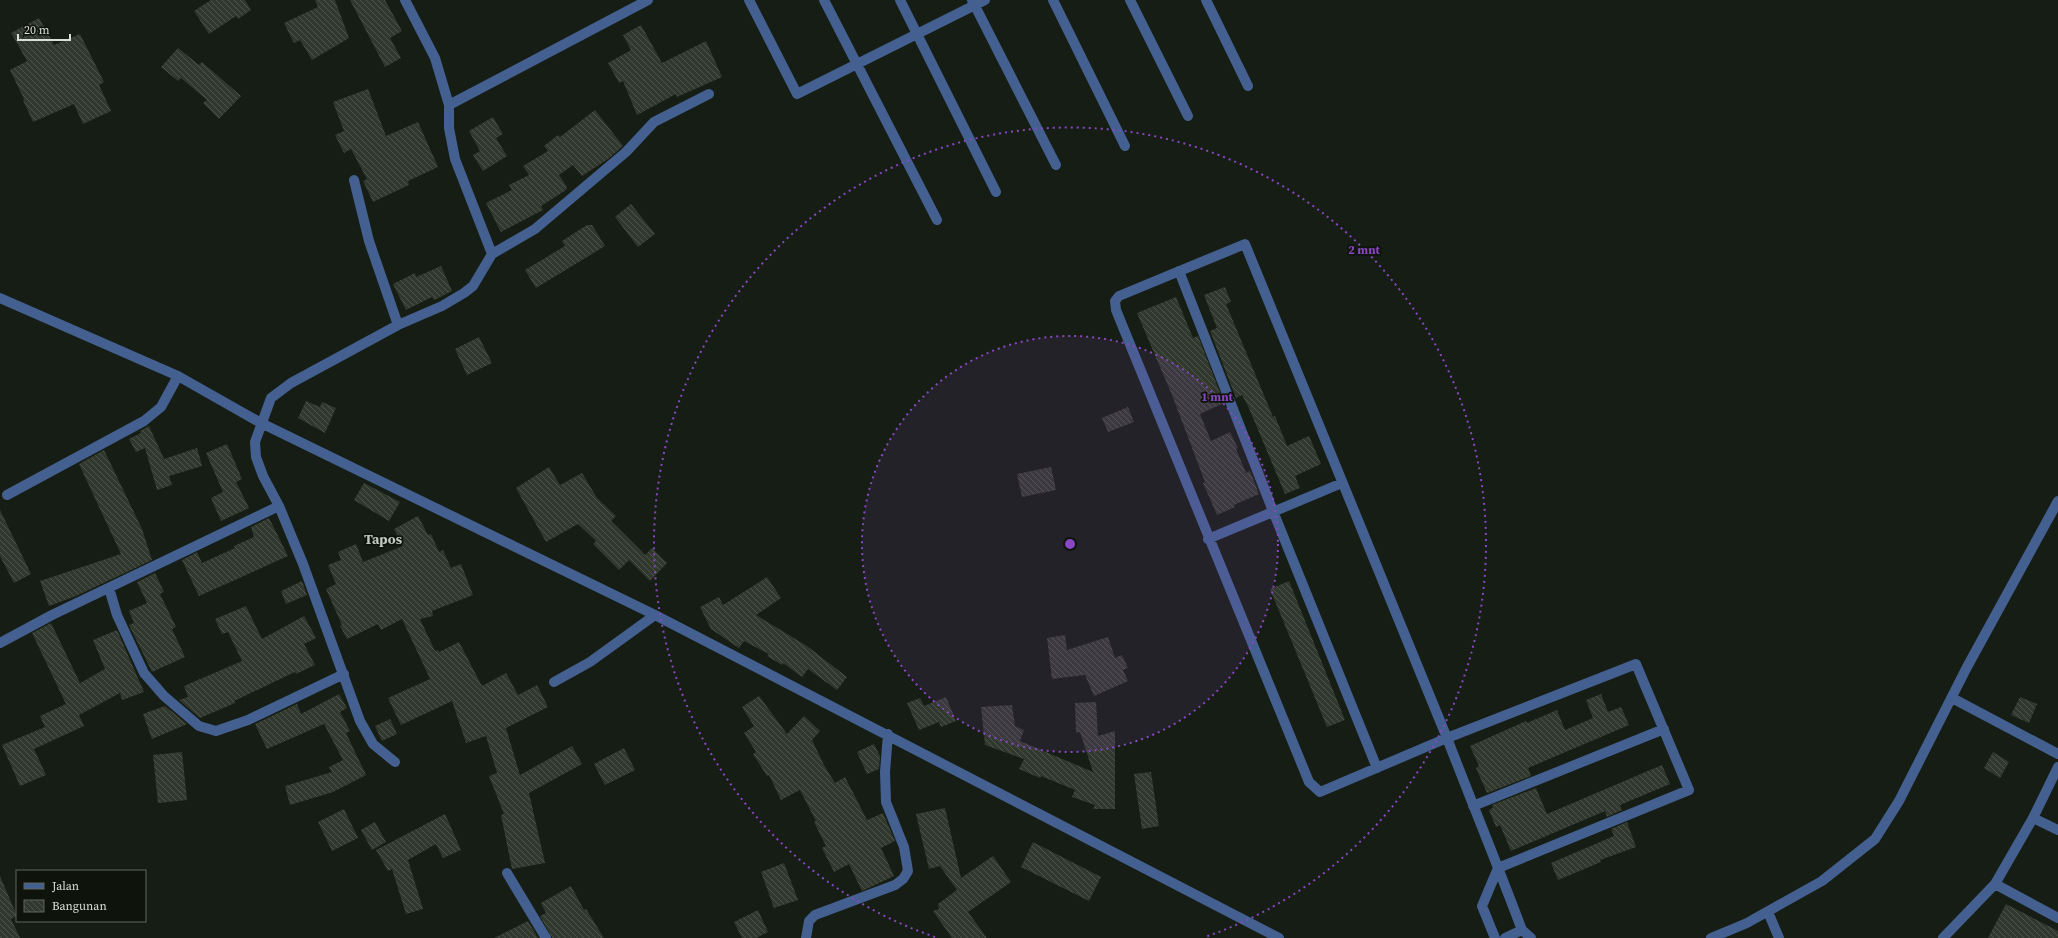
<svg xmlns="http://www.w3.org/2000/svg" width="2058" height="938" font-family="'Source Serif 4',serif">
	<defs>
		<pattern id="building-back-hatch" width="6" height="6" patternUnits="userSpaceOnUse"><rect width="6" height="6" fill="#31382e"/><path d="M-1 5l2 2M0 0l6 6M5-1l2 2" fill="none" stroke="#4e544c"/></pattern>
	</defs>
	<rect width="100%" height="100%" fill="#161d14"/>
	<path fill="url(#building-back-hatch)" d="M211,0H245L251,10L238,19L236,16L209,34L194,11Z
		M315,0H335L349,38L312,60L300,40L294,43L284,23L318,7Z
		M350,0H385L402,31L390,38L401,58L385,67Z
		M39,18L54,45L80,34L104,82L99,85L111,111L83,124L74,104L33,122L23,100L24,99L10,70L27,61L11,33Z
		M641,25L662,63L706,41L722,77L677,97L676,94L637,115L623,81L619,83L608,63L631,50L623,35Z
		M178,48L199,65L202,62L241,96L219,119L203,103L207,100L181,78L178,81L161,67Z
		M368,89L386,136L418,122L438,167L408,181L409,185L373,202L363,181L367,179L351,149L344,153L335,135L344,131L333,102Z
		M595,110L623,146L608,159L582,176L573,165L559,175L567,187L566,190L541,206L543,210L501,232L486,203L512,190L509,185L529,175L523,166L548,151L544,146L558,135L560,137Z
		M493,117L503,134L496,138L507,156L483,171L473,155L480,151L469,131Z
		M631,204L655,234L638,247L615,217Z
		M587,225H592L605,246L536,288L525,270L565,246L562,241Z
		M441,266L452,291L434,300L432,297L406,310L393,284L415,273L416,277Z
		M1225,287L1231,302L1226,304L1273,417L1275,416L1287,446L1309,436L1321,464L1295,476L1300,488L1285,494L1248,406L1242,395L1236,398L1210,331L1217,328L1204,295Z
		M1176,297L1193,338L1198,336L1224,403L1200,414L1211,441L1230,432L1238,448L1236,449L1246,473L1250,471L1259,494L1234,505L1235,507L1217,515L1203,483L1205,482L1172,395L1137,313Z
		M479,337L492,363L467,375L455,349Z
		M306,401L320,407L322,402L336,408L325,433L298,418Z
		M1128,407L1134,422L1108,432L1102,418Z
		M149,426L164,459L197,448L202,466L169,476L172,485L157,490L145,448L136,452L129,439L141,433L140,431Z
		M227,444L242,479L236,482L249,508L221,521L211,498L223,492L206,453Z
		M104,450L142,529L152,560L76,596L49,606L40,581L121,554L79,464Z
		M549,467L560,485L582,473L597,498L616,516L611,521L645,555L652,548L667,563L650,581L629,560L619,570L593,544L596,541L578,524L546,542L516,488Z
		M1051,467L1056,490L1022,497L1017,474Z
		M364,483L400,502L389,521L354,500Z
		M0,510L31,574L14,583L0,556Z
		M418,516L428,535L431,534L439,552L443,550L451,568L461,564L473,595L432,611L433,616L420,619L435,651L438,650L439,652L459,642L482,686L506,673L518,695L537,685L548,707L506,728L520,775L572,746L582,764L529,793L545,863L512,869L501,815L504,814L489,776L497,773L486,736L466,743L452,701L401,725L388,698L430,679L402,619L381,630L378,624L347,639L340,626L342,625L326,589L336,584L328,565L341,560L338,552L356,544L363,562L403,546L394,529Z
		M269,518L288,556L199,596L182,560L197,552L202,563L235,548L234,546L254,537L251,527Z
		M155,573L164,592L160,594L176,627L172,629L185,657L152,672L129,625L134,623L129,611L147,603L137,582Z
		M767,577L781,598L756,615L807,646L847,677L837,690L808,669L802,677L783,663L782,665L767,656L769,654L744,641L739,648L711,629L700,607L719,597L723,605Z
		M302,581L307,595L286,604L281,591Z
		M1289,581L1345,720L1327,727L1270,589Z
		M246,606L262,639L304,616L316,638L304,644L315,665L296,674L295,672L234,701L235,703L200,718L179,700L188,697L184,686L242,661L228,632L222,634L215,619Z
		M51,623L80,683L105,669L93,640L117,630L144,692L122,700L120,693L79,715L84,726L34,749L46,775L20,786L2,745L45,727L40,716L66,704L32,633Z
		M1065,635L1067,650L1108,637L1115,658L1122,655L1128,668L1123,670L1128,681L1094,696L1085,675L1052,679L1047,638Z
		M339,694L347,708L340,712L350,731L346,733L366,775L333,792L290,805L285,786L332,772L329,767L343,760L324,724L267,749L255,724L297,704L301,714Z
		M1601,694L1608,712L1621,707L1629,725L1528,768L1531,776L1487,793L1476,768L1479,766L1470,746L1526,721L1527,723L1557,710L1565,730L1593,718L1586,700Z
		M759,696L787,734L804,716L820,731L812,740L824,765L835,783L845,777L867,820L883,813L895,841L881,848L894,876L862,891L849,864L834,872L822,848L826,846L814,822L816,821L800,790L781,800L769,775L767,776L753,754L756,752L744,733L754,726L742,707Z
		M946,697L956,721L941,727L939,722L919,730L907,703L920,698L924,706Z
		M2020,697L2037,704L2029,723L2011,715Z
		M1096,702L1098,736L1115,731V809H1093L1095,805L1072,797L1075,790L1041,776L1040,778L1019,769L1024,759L985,745L981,707L1012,705L1015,726L1024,730L1020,741L1093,772L1080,732L1076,733L1075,703Z
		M165,706L187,724L152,739L143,714Z
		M390,719L397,734L382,741L375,726Z
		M874,744L880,756L879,769L867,774L857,752Z
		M624,748L635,770L605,785L594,764Z
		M182,752L187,800L158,803L153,755Z
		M1993,752L2009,762L2000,778L1984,768Z
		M1662,765L1670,784L1620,805L1622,810L1607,817L1605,811L1511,851L1500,825L1496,827L1489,810L1493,808L1492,805L1536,788L1547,814Z
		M1151,772L1159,826L1142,829L1134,774Z
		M945,808L961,878L993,856L1011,882L968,912L987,938H952L933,911L939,909L938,904L957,890L940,866L929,869L916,814Z
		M344,809L358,838L332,851L318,822Z
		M445,814L461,850L443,858L436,844L408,860L423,909L406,914L392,869L388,871L376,850Z
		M375,822L386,842L372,850L361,830Z
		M1627,822L1636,847L1600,860L1601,862L1558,880L1551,863L1614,836L1611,829Z
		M1033,842L1101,877L1089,901L1021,867Z
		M784,863L798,900L774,908L761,872Z
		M0,876L17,916L11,919L20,938H0Z
		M571,886L584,910L586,909L604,938H552L540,916L546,913L541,903Z
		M2006,904L2058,931V938H1988Z
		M758,910L768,932L756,938H742L734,922Z
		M528,921L538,938H494Z"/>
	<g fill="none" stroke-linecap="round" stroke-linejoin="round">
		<path stroke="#446090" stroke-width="10" d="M405,0L435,58L449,105V128L455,159L492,254
			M749,0L797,94L985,0
			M824,0L937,220
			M900,0L996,192
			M972,0L1056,165
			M1053,0L1125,146
			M1130,0L1188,116
			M1206,0L1248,86
			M449,105L648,0
			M354,180L369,241L398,325
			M1179,271L1273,511L1377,768
			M0,298L178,376L261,423L655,615L1279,938
			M7,495L144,421L161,407L178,376
			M1208,539L1342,483
			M109,588L117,615L144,673L164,696L199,726L216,731L248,720L344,674
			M0,643L52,615L279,506
			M554,682L590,662L655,615
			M1952,698L2058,754
			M395,762L373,744L360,721L303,564L279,506L263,476L256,457L255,442L271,398L291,383L398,325L442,306L464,293L473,286L492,254L535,229L626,152L654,122L709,94
			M1473,806L1664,729
			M2033,818L2058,830
			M507,873L546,938
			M1995,884L2058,918
			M1768,912L1779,938
			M806,938L809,921L815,915L895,885L903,879L908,871L904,847L886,802L885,772L888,734
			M1495,938L1482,906L1498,868L1689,790L1636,664L1447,738L1320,792L1309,782L1116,310L1115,301L1119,296L1245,244L1447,738C1472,803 1498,866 1522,930
			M1505,938L1522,930L1531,938
			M1711,938L1747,923L1822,881L1875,839L1899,801L1967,667L2058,501
			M1943,938L1995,884L2033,818L2058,767"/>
	</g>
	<circle cx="1070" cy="544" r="208" fill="#8947c3" fill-opacity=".12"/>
	<g fill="none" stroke="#8947c3" stroke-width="2" stroke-dasharray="2 4">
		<circle cx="1070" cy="544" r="208"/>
		<path d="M935 937A416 416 0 1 1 1205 937"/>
	</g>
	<g text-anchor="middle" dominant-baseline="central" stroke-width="3.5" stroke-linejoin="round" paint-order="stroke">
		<g font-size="14" font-weight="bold" fill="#c1cabe" stroke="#0e140b">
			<text x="383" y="539">Tapos</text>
		</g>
	</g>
	<circle cx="1070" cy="544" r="6" fill="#8947c3" stroke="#0e140b" stroke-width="2"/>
	<g font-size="12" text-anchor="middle" font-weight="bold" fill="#8947c3" stroke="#0e140b" stroke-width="3.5" stroke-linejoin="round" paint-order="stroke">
		<text x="1364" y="254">2 mnt</text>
		<text x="1217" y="401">1 mnt</text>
	</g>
	<rect x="16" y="870" width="130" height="52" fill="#0e140b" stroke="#60655d"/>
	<rect x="24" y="883" width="20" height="6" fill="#446090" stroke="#60655d"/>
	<text x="52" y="890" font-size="12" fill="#dadfd9">Jalan</text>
	<rect x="24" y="900" width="20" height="12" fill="url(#building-back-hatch)" stroke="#60655d"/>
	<text x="52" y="910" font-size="12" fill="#dadfd9">Bangunan</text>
	<path d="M18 34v6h52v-6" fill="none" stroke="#dadfd9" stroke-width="2"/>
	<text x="24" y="34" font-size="12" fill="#dadfd9" stroke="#0e140b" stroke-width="3" paint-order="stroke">20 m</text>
</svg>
